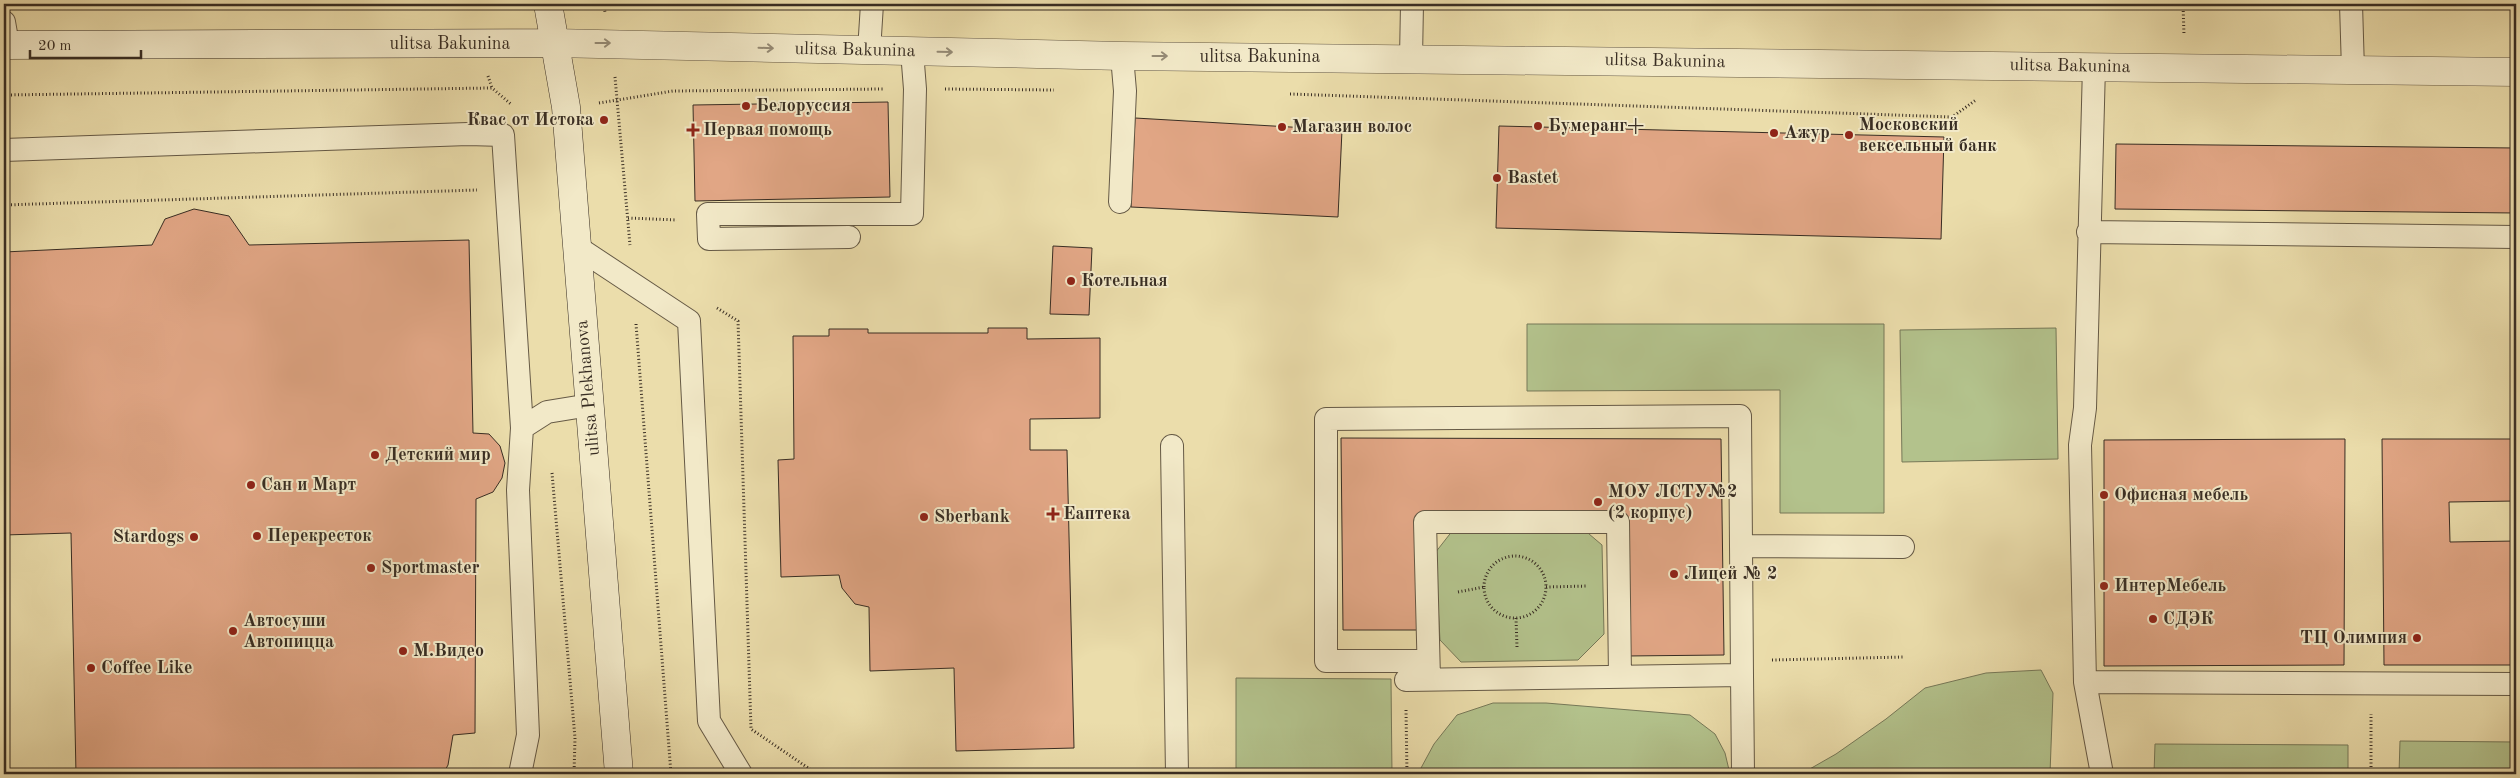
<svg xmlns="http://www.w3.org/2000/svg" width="2520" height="778" font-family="'Old Standard TT',serif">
	<rect width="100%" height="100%" fill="#ebddab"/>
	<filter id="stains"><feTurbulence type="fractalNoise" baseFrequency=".004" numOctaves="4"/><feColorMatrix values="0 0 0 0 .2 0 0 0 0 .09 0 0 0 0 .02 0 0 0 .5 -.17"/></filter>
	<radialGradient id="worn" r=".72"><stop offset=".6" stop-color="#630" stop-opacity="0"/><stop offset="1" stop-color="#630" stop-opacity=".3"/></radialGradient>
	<path fill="#b3c28c" stroke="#767858" d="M1527,324H1884V513H1780V390L1527,391Z
		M2056,328L2058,459L1902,462L1900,330Z
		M1582,528L1602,545L1604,634L1578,660L1461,662L1440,640L1435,553L1453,530Z
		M2041,670L2053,693L2050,774H1801L1836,754L1886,719L1925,688L1986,673Z
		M1236,678L1391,679L1392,774H1236Z
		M1493,703H1546L1690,715L1715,734L1725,753L1730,774H1423L1421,768L1434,744L1457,715Z
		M2400,741L2516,742V774H2399Z
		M2155,744L2348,745V774H2154Z"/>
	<path fill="#e1a685" stroke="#382d23" d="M888,102L890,197L695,201L693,105Z
		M1135,118L1342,130L1338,217L1131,207Z
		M1499,126L1944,137L1941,239L1496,228Z
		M2116,144L2516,148V213L2115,209Z
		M194,209L229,216L249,245L469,240L473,433L489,434L500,446L505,463L502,478L493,492L476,499L475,733L453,735L448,765L443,774H76L71,533L4,535V252L152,245L165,219Z
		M1053,246L1092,248L1089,315L1050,314Z
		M988,328H1027V339L1100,338V418L1030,419V450H1067L1074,748L956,751L954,668L870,671L869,607L855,604L842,588L839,575L781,577L778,460L794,459L793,336H829V329H868V333H988Z
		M1341,438L1721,439L1724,655L1626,656L1624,515L1418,518L1419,630H1343Z
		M2345,439L2344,665L2104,666V440Z
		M2382,439H2516V501L2449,502L2450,542L2516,541V665H2384Z"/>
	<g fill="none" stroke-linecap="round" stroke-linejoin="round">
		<g stroke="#655945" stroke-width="24">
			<path id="service" d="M2351,4L2353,70
				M4,22L8,45
				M869,51L872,4
				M1411,58L1412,4
				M2094,66L2085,408L2080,445L2085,682L2102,774
				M4,150L468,134L503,135L522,428
				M1120,202L1125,91L1122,56
				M2088,232L2516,237
				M849,237L709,239L708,214H912L915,89L912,51
				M577,247L689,321L709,721L741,774
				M1172,446L1177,774
				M1741,546L1903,547
				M1428,661H1326V419L1740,416L1742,675
				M1429,679L1425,522H1618L1620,677
				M1406,680L1742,675L1743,774
				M2085,682L2516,684
				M520,774L528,735L518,490L522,428L547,412L590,405"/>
		</g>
		<g stroke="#655945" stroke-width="29">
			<path id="tertiary" d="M554,43L1122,56L2516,72"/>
		</g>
		<g stroke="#382d23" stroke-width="29">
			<path id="secondary" d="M548,4L566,107L619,774
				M4,45L554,43"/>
		</g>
		<path stroke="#382d23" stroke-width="3" stroke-dasharray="1 2.5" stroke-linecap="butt" d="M603,4L605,12
			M2183,4L2184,35
			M2290,4H2321
			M2382,5L2516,7
			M488,76L492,88
			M615,77L630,245
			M945,89L1054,90
			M1290,94L1952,117L1976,100
			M4,95L492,88L512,105
			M599,103L673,91L884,89
			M4,205L477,190
			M628,218L677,220
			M717,308L738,321L751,729L817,774
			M636,324L671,774
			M552,473L575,738L574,774
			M1484 587a31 31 0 1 1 62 0a31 31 0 1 1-62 0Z
			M1546,587L1588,586
			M1458,592L1484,587
			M1516,618L1517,647
			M1772,660L1904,657
			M1406,710L1407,774
			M2371,774V714"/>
		<use href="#service" stroke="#f2e9c8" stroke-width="22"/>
		<use href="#tertiary" stroke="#f2e9c8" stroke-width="28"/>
		<use href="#secondary" stroke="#f2e9c8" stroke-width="28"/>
	</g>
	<defs><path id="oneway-shaft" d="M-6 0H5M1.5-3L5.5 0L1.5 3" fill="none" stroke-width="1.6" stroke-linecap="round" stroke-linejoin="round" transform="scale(1.25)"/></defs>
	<g stroke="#958b76">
		<use href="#oneway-shaft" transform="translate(603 43)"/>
		<use href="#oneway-shaft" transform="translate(766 48) rotate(2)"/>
		<use href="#oneway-shaft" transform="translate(945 52) rotate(1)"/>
		<use href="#oneway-shaft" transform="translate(1160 56)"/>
	</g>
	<g fill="#8f2418" stroke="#f2e9c8" stroke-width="2">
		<circle cx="746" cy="106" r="5"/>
		<circle cx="604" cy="120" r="5"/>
		<circle cx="1538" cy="126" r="5"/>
		<circle cx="1282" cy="127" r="5"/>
		<path d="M690.5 122.5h5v5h5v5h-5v5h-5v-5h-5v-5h5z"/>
		<circle cx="1774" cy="133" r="5"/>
		<circle cx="1849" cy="135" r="5"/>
		<circle cx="1497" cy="178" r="5"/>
		<circle cx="1071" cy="281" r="5"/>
		<circle cx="375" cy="455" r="5"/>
		<circle cx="251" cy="485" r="5"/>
		<circle cx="2104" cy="495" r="5"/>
		<circle cx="1598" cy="502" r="5"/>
		<path d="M1050.5 506.5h5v5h5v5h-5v5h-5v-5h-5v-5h5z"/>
		<circle cx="924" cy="517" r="5"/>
		<circle cx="257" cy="536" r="5"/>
		<circle cx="194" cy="537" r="5"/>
		<circle cx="371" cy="568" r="5"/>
		<circle cx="1674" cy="574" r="5"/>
		<circle cx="2104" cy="586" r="5"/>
		<circle cx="2153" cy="619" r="5"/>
		<circle cx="233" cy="631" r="5"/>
		<circle cx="2417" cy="638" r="5"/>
		<circle cx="403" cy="651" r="5"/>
		<circle cx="91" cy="668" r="5"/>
	</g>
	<g text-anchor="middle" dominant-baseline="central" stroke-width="4" stroke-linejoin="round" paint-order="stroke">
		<g font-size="18" fill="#382d23" stroke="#f2e9c8">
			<text x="450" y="44">ulitsa Bakunina</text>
			<text transform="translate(855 50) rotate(1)">ulitsa Bakunina</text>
			<text x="1260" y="57">ulitsa Bakunina</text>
			<text transform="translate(1665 61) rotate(1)">ulitsa Bakunina</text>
			<text transform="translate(2070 66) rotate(1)">ulitsa Bakunina</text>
			<text transform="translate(588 388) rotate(-95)">ulitsa Plekhanova</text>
		</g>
		<g font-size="18" font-weight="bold" fill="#382d23" stroke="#f2e9c8" text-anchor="start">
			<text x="756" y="106">Белоруссия</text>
			<text x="594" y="120" text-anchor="end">Квас от Истока</text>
			<text x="1859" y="125">Московский<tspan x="1859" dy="21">вексельный банк</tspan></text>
			<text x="1548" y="126">Бумеранг+</text>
			<text x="1292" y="127">Магазин волос</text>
			<text x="703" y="130">Первая помощь</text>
			<text x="1784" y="133">Ажур</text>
			<text x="1507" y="178">Bastet</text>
			<text x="1081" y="281">Котельная</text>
			<text x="385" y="455">Детский мир</text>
			<text x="261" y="485">Сан и Март</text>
			<text x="1608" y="492">МОУ ЛСТУ№2<tspan x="1608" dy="21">(2 корпус)</tspan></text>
			<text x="2114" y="495">Офисная мебель</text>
			<text x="1063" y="514">Еаптека</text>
			<text x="934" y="517">Sberbank</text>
			<text x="267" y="536">Перекресток</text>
			<text x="184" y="537" text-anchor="end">Stardogs</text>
			<text x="381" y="568">Sportmaster</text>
			<text x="1684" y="574">Лицей № 2</text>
			<text x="2114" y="586">ИнтерМебель</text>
			<text x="2163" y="619">СДЭК</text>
			<text x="243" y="621">Автосуши<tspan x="243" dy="21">Автопицца</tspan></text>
			<text x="2407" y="638" text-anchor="end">ТЦ Олимпия</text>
			<text x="413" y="651">М.Видео</text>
			<text x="101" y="668">Coffee Like</text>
		</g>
	</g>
	<rect width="2520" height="778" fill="none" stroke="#ebddab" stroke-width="20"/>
	<rect x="5" y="5" width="2510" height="768" fill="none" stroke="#382d23" stroke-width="2.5"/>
	<rect x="10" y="10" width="2500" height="758" fill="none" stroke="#382d23"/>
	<path d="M30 50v8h111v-8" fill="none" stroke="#382d23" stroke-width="2.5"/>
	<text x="38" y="50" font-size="15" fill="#382d23" stroke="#f2e9c8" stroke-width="4" paint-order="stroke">20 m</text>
	<rect width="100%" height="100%" filter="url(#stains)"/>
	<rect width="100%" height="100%" fill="url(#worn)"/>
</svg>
